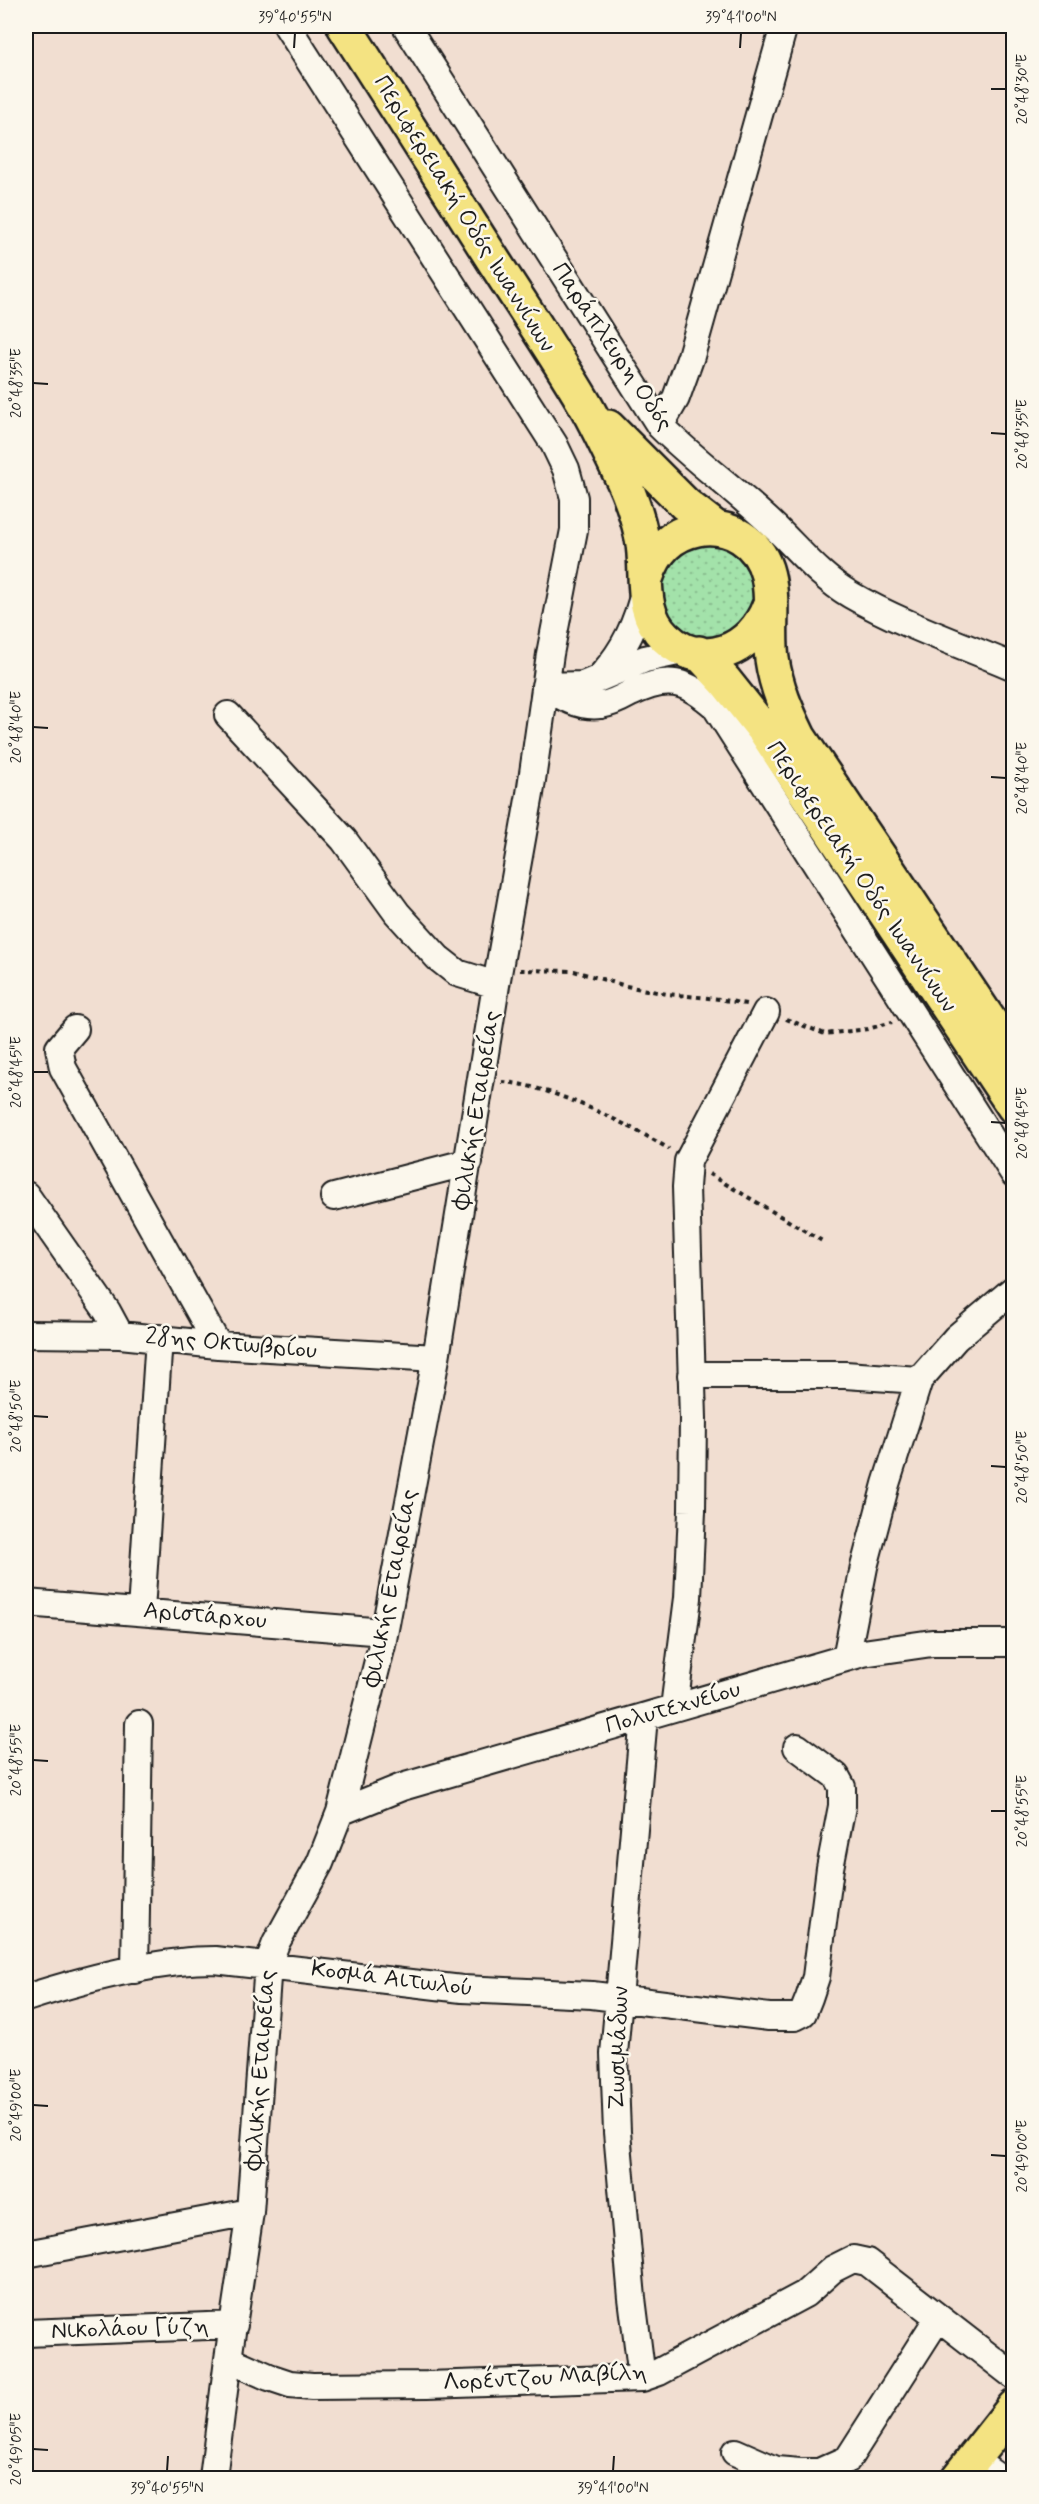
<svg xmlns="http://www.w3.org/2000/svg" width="1039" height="2504" font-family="Mynerve,sans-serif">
	<defs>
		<pattern id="grass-dots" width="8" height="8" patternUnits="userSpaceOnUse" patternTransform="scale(1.5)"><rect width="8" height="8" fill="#a3e2aa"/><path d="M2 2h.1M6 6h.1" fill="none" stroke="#8cc192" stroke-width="1.8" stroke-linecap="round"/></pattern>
	</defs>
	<rect width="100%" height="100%" fill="#f1ded1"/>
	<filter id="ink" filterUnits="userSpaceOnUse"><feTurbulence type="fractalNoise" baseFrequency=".0167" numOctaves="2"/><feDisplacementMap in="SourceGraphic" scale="12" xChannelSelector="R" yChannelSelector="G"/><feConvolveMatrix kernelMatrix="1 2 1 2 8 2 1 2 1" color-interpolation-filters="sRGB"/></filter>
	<g filter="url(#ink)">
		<path fill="url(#grass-dots)" stroke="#607f63" stroke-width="1.5" d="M703,539L739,548L762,590L740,634L692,640C653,607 653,605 670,557Z"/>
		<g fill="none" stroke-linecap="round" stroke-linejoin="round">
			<g stroke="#1c1c1c" stroke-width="30">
				<path id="minor" d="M406,26L660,426C692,458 729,485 763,516C793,542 816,575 851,595C899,623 962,645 1014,667
					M660,426L676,398L691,356L784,26
					M602,675C625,649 637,623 645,589
					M545,686C562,697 580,708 601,705C611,704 622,698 631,693C668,675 685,680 715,706L1014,1174
					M545,686L583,685L645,659L687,650
					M228,715L344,840L397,913L438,958L457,973L496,985
					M75,1029L59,1048L63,1068L218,1345
					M26,1195L107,1311L120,1335
					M334,1197L469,1162
					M26,1334L120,1335L218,1345L436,1358
					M691,1375H845L919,1380
					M26,1603L384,1632
					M141,1611L159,1338
					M846,1658L864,1567L886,1484L919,1380L956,1338L1014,1289
					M674,1708L688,1598L692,1511L693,1418L686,1187L688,1161L766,1012
					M340,1812L402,1787L863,1653L932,1643H1014
					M135,1970L139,1724
					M26,1998C82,1980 156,1960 215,1960L462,1989L592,1995L769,2017H795L803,2013L809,1998L816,1977L830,1868L842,1806V1787L836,1776L797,1747
					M26,2254L250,2212
					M26,2333L234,2325
					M228,2359L269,2377L290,2384L312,2386L427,2385L642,2378L659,2372L805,2294L833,2269L853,2259L867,2262L1014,2376
					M642,2378L632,2298L617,2132L614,2054L644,1717
					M735,2452L776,2470L800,2472H819L848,2459L938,2318
					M972,2459L999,2478
					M213,2478L228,2359L250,2212L268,1964L276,1943L320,1863L340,1812L382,1645L436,1358L496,985L530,794L550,654L574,530V498L566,469L554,444L287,26"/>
			</g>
			<g stroke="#1c1c1c" stroke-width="38">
				<path id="major" d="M958,2478L1014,2407"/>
			</g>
			<g stroke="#1c1c1c" stroke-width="38">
				<path id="highway" d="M344,26C393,102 442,179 490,255C521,304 554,352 583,401C596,423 607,447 618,470C629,491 637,515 642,538C649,572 637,610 665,637C702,673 753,650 769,606
					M608,427L685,504L716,528
					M647,576C655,551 671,534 697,529C713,526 728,529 741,537C784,564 766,618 772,659C776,687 787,712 799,737L1014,1057
					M699,653L725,681L764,730L1014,1107"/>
			</g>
			<path stroke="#1c1c1c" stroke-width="4" stroke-dasharray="4.5 4.5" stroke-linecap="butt" d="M520,970L574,971L626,986L667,994L719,999L746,1004
				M786,1019L825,1034L868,1029L892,1022
				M502,1082C548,1084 630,1125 669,1149
				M709,1174L824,1242"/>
			<use href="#minor" stroke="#fbf7ec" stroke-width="26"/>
			<use href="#major" stroke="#f4e382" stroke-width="33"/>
			<use href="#highway" stroke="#f4e382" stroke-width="33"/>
		</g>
	</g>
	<path fill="none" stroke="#1c1c1c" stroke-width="2" d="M294,48L295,33M740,48L741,33M991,89H1006M33,383L48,384M991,433L1006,434M33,727L48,728M991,777L1006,778M33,1072H48M991,1122L1006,1123M33,1416L48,1417M991,1466L1006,1467M33,1760L48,1761M991,1811H1006M33,2105L48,2106M991,2155L1006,2156M33,2449L48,2450M167,2471L168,2456M613,2471L614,2456"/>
	<g text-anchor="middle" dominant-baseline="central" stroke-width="5" stroke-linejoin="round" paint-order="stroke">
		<g font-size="24" fill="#1c1c1c" stroke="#fbf7ec">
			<text transform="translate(464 214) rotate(58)">Περιφερειακή Οδός Ιωαννίνων</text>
			<text transform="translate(612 347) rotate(56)">Παράπλευρη Οδός</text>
			<text transform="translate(861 877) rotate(56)">Περιφερειακή Οδός Ιωαννίνων</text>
			<text transform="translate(477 1110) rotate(-81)">Φιλικής Εταιρείας</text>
			<text transform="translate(231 1344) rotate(5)">28ης Οκτωβρίου</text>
			<text transform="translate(391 1588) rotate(-79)">Φιλικής Εταιρείας</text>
			<text transform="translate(205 1616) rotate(5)">Αριστάρχου</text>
			<text transform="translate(673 1708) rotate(-16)">Πολυτεχνείου</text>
			<text transform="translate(392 1979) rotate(7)">Κοσμά Αιτωλού</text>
			<text transform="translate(619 2048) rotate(-88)">Ζωσιμάδων</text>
			<text transform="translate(261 2070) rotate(-86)">Φιλικής Εταιρείας</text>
			<text transform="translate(130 2329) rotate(-2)">Νικολάου Γύζη</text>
			<text transform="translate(545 2378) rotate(-3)">Λορέντζου Μαβίλη</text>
		</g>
	</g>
	<rect width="1039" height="2504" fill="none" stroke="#fbf7ec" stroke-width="66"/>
	<rect x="33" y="33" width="973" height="2438" fill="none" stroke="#1c1c1c" stroke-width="2"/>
	<g font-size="15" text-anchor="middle" fill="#1c1c1c">
		<text x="295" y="22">39°40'55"N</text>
		<text x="741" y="22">39°41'00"N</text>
		<text transform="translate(1022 89) rotate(-90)" y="5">20°48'30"E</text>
		<text transform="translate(16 383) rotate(-90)" y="5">20°48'35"E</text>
		<text transform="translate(1022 434) rotate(-90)" y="5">20°48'35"E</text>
		<text transform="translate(16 727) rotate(-90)" y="5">20°48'40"E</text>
		<text transform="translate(1022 778) rotate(-90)" y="5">20°48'40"E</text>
		<text transform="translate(16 1072) rotate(-90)" y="5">20°48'45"E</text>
		<text transform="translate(1022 1123) rotate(-90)" y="5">20°48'45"E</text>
		<text transform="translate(16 1416) rotate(-90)" y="5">20°48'50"E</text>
		<text transform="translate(1022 1467) rotate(-90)" y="5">20°48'50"E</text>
		<text transform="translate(16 1760) rotate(-90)" y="5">20°48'55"E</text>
		<text transform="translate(1022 1811) rotate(-90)" y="5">20°48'55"E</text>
		<text transform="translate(16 2105) rotate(-90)" y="5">20°49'00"E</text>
		<text transform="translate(1022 2156) rotate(-90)" y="5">20°49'00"E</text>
		<text transform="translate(16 2449) rotate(-90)" y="5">20°49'05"E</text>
		<text x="167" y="2493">39°40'55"N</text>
		<text x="613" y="2493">39°41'00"N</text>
	</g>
</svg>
